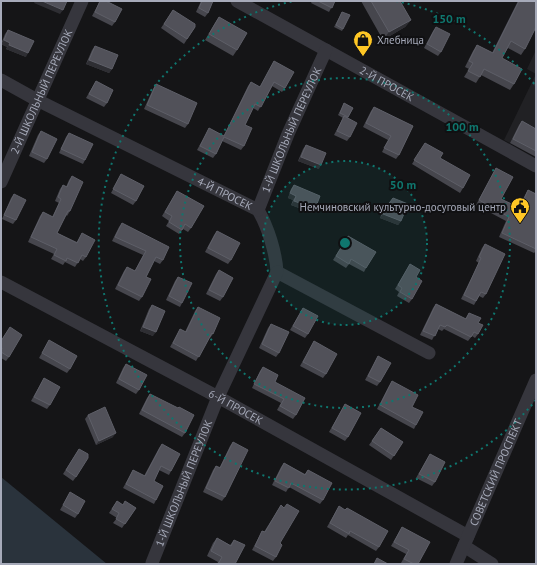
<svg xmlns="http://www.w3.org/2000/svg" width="537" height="565" font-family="'PT Sans',sans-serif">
	<rect width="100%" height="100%" fill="#151517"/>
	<path fill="#212124" d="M536,50V134L519,126L510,143L504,140L536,74L527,69Z"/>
	<path fill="#2a333c" d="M1,477L107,564H1Z"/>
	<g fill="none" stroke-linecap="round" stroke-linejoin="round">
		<g stroke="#36363d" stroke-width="13">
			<path id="s1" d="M237,1L536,166"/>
			<path id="s2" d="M1,80L37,100L258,210C268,227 276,253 277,272L429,353"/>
			<path id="s3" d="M1,182L82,1"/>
			<path id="s4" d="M258,210L288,134L326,50"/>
			<path id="s5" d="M1,282L218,397L468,536"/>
			<path d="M464,546L492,564"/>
			<path id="s6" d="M152,563L218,397L277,272"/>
			<path id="s7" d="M456,564L536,380"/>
		</g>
	</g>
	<path fill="#46464d" d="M100,1H106L115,22L112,26L92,16Z
		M201,1H213L208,13L205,17L196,12Z
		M312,1H335L329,12L311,3Z
		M361,1H400L411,20L405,27L383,40Z
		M518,1H536L525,49L521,55L508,48L502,58L514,84L510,90L481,75L476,83L464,77L469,69L465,67L473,51L477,45L492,53Z
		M173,10L195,27L184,44L161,28Z
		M342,12L343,29L342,31L334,27Z
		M219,17L237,50L233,56L205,40L215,23Z
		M436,27L441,52L438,56L424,48L433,31Z
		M8,30L26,57L6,49L7,47L1,44L5,34Z
		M95,46L112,69L109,73L86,64L92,50Z
		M274,61L285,88L282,92L272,86L258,111L253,108L245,125L244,146L241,150L222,141L216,154L213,158L197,150L207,132L209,128L224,136L248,86L251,82L260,87Z
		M96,81L107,103L104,107L86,98Z
		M156,84L188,124L185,128L144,109L153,89Z
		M344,103L353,108L348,118L350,137L347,141L334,135L343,118L338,115Z
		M374,107L413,126L399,155L396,159L382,152L388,140L363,127L371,111Z
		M522,121L536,129V157L510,143L519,125Z
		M41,131L47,159L44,163L29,156L38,135Z
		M69,133L85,160L83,164L59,153L66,137Z
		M425,143L440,158L463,188L460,193L412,164Z
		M306,145L319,169L298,161L303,149Z
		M496,168L501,199L519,207L525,195L528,190L536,194V251L534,253L499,237L506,221L476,205Z
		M121,174L136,201L133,205L111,193Z
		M72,176L70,211L67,216L66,215L57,233L77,242L82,233L86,257L83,261L80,259L75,267L65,262L63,265L51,259L54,254L28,242L40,216L43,212L52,217L59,203L55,201L60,189L63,185L66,187L69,180Z
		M294,185L315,209L312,213L291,205L293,200L288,198L291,189Z
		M177,191L191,228L188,232L183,229L179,234L166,226L169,221L162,216Z
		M14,194L16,220L13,224L2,219L11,198Z
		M393,198L401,221L398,225L380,218L383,210L386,206H387Z
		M122,223L163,260L160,264L154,261L146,277L142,297L139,301L115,289L124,271L127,267L135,271L143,255L112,241L119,227Z
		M217,231L231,260L228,264L205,252L214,235Z
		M348,236L366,268L364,272L349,264L346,268L333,260Z
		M485,244L486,294L483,298L479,296L474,305L461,299L479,263L476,261L482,248Z
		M410,264L416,277L412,299L409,303L397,296L399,292L395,289Z
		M219,270L223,297L220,301L206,294L216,274Z
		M178,277L182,303L180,307L166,300L175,281Z
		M436,304L465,319L469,313L478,323V334L475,338L472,336L468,341L444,329L442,331L438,329L432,340L420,335L433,308Z
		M152,305L153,336L140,331L149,309Z
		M198,307L213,334L210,338V337L196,361L170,347L180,329L185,332L195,311Z
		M303,308L308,334L305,338L290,330Z
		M271,324L279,353L276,357L259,348L268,328Z
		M10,327L9,357L6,361L1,358V341Z
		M49,340L70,369L67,373L39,358Z
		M314,341L326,374L323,378L300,366Z
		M378,356L380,382L377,386L365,380Z
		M126,364L139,390L136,394L116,383L123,368Z
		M263,367L275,382L296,415L293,419L277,410L281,403L252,388L260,371Z
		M44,378L50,405L47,409L31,401Z
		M392,381L412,407L416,425L414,429L377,409L389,386Z
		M150,394L185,433L182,437L139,414L147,398Z
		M345,404L348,437L345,441L329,432Z
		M88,415L113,437L96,445L85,419Z
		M381,428L403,442L391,460L369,445Z
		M233,442L225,497L222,501L203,492L213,470L216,466L220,467L230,446Z
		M162,444L171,471L169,475L159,470L154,481L156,500L154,504L123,488L133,470L144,476L159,448Z
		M79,449L76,477L73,481L63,474Z
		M430,454L435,482L432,486L416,478Z
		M284,463L305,474L308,470L323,500L320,504L289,487L286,492L272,485L281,467Z
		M70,492L78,514L75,518L60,510Z
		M117,501L123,505L136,508L122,528L113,523L117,518L109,513Z
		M281,505L280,543L276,557L273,561L252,550L260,535L262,531L264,532Z
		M339,506L379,547L376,551L348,535L346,538L327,527Z
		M402,527L418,564H403L401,563L406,554L391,546Z
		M217,538L230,545L234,540L235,564H217L218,562L207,556L213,543Z"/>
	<path fill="#2e2e33" d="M35,1H42L63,10L60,14L34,3Z
		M411,20L405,27L383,40L389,32Z
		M4,40L10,43L7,47L1,44Z
		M9,45L28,53L26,57L6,49Z
		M89,60L112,69L109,73L86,64Z
		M536,81V86L533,85Z
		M301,157L321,165L319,169L298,161Z
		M290,193L296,196L293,200L288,198Z
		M294,201L315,209L312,213L291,205Z
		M383,214L401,221L398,225L380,218Z
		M143,327L156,332L153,336L140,331Z
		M116,433L113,437L96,445L99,441Z"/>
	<path fill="#515159" stroke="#5e5f68" d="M42,1H67L63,10Z
		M100,1H106L122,9L115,22L95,12Z
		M202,1H213L208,13L199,8Z
		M318,1H335L332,8Z
		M371,1H400L411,20L389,32Z
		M519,1H536V27L525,49L511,41L502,58L522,69L514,84L484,69L480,77L468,71L473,63L469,61L477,45L493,53Z
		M173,10L195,24V27L187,39L164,24Z
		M342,12L350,15L343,29L336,25Z
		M219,17L247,33L237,50L209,34Z
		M436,27L450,34L441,52L427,44Z
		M8,30L34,41L28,53L9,45L10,43L4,40Z
		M95,46L118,55L112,69L89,60Z
		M274,61L294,72L285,88L274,82L261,107L255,104L245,125L252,128L244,146L224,137L216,154L200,146L209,128L224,136L251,82L260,87Z
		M96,81L113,90L107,103L89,94Z
		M156,84L197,103L188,124L147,105Z
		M344,103L353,108L348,117L340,113Z
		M374,107L413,126L399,155L384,148L391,136L366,123Z
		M344,116L357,123L350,137L337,131Z
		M522,121L536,129V151L513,139Z
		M41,131L57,139L47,159L32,152Z
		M69,133L93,144L85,160L61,149Z
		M425,143L443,153L440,158L470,175L463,188L414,160Z
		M306,145L326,153L321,165L301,157Z
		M496,168L513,177L501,199L520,208L528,190L536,194V249L502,233L509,217L479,200Z
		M121,174L144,186L136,201L113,189Z
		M72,176L83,182L70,211H68L57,233L77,243L82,233L95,240L86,257L82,255L78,263L67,258L66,261L54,255L57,249L31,237L43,212L53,217L61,199L58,197L63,185L67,187Z
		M294,185L320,196L315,209L294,201L296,196L290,193Z
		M177,191L204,206L191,228L185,224L182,230L169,222L172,216L165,212Z
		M14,194L26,200L16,220L4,215Z
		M393,198L408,204L401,221L383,214L386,206H387Z
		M122,223L169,247L163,260L156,257L146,277L151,279L142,297L118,285L127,267L135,271L146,251L115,237Z
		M217,231L240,243L231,260L208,248Z
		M348,236L376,252L366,268L351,259L349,264L336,256Z
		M485,244L505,254L486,294L481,292L476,301L464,295L481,258L479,257Z
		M410,264L420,270L416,277L422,281L412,299L400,292L402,288L398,285Z
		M219,270L233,278L223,297L209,290Z
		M178,277L192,283L182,303L169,296Z
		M436,304L466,319L469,313L481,318L478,323L483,325L478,334L474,332L471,337L447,325L445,327L440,325L435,336L423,331Z
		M152,305L165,311L156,332L143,327Z
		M198,307L220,318L213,334L212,333L199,357L173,343L180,329L186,332Z
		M303,308L318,316L308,334L293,326Z
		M271,324L289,332L279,353L262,344Z
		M10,327L22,335L9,357L1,352L2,348L1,347V341Z
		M49,340L77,356L70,369L42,353Z
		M314,341L337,354L326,374L303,362Z
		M378,356L391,363L380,382L368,376Z
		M126,364L147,375L139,390L119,379Z
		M263,367L278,375L275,382L305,398L296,415L280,406L284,399L254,384Z
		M44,378L60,387L50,405L34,397Z
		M392,381L418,395L412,407L423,412L416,425L380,405Z
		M150,394L178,408L179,407L194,415L185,433L142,410Z
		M345,404L361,413L348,437L332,428Z
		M105,407L116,433L99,441L88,415Z
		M381,428L403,442L394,456L372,441Z
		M233,442L248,450L225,497L206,488L216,466L220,468Z
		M162,444L180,454L171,471L161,466L154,481L163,486L156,500L126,484L133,470L145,476Z
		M79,449L88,454V458L76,477L66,470Z
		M430,454L445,462L435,482L419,474Z
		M284,463L305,475L308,470L332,483L323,500L291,483L289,488L275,481Z
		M70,492L85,501L78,514L63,505Z
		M117,501L123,505L125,501L136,508L125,524L116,519L119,513L112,509Z
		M287,504L299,511L280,543L282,545L276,557L255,546L262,531L265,532L281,505L284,508Z
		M339,506L345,510L347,508L388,531L379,547L350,531L349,534L330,523Z
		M402,527L430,542L418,564H414L404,559L409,550L394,542Z
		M217,538L231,546L234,540L245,545L235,564H218L222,557L211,551Z
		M377,558L388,564H374Z"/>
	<circle cx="345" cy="243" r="82" fill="#0f766e" fill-opacity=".12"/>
	<g fill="none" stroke="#0f766e" stroke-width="2" stroke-dasharray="2 4">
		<circle cx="345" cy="243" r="82"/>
		<circle cx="345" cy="243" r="165"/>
		<path d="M536 400A247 247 0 1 1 294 1M396 1A247 247 0 0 1 536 86"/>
	</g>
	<defs>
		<g id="shop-pin" transform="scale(1)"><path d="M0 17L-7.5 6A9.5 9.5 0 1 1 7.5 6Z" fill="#ffc725" stroke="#101012"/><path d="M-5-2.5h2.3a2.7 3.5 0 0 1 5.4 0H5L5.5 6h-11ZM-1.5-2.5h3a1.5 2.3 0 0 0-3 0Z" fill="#111"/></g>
		<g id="civic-pin" transform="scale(1)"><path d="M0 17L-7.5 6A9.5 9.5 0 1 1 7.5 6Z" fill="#ffc725" stroke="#101012"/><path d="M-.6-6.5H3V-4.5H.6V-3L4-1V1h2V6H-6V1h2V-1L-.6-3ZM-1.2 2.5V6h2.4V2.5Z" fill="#111"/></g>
	</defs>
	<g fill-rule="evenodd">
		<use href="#shop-pin" x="363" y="40"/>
		<use href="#civic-pin" x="520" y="207"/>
	</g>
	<g text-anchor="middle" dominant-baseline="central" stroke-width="4" stroke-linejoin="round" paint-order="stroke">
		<g font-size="11" fill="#a6aab9" stroke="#101012" text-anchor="start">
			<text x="377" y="40">Хлебница</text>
			<text x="506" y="207" text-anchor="end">Немчиновский культурно-досуговый центр</text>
		</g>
		<g font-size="11" fill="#a6aab9" stroke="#101012">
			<text stroke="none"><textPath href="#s1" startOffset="171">2-Й ПРОСЕК</textPath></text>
			<text stroke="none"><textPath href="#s3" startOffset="99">2-Й ШКОЛЬНЫЙ ПЕРЕУЛОК</textPath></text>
			<text stroke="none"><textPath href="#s4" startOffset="87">1-Й ШКОЛЬНЫЙ ПЕРЕУЛОК</textPath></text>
			<text stroke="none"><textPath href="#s2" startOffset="251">4-Й ПРОСЕК</textPath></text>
			<text stroke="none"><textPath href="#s5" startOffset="266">6-Й ПРОСЕК</textPath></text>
			<text stroke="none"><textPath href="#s7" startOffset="100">СОВЕТСКИЙ ПРОСПЕКТ</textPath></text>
			<text stroke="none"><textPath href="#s6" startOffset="86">1-Й ШКОЛЬНЫЙ ПЕРЕУЛОК</textPath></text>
		</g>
	</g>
	<circle cx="345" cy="243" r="6" fill="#0f766e" stroke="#101012" stroke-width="2"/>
	<g font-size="12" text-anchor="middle" font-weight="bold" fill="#0f766e" stroke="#101012" stroke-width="4" stroke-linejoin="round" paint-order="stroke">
		<text x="449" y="23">150 m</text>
		<text x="462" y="131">100 m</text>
		<text x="403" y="189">50 m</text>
	</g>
	<rect width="537" height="565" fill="none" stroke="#a6aab9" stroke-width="4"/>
</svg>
